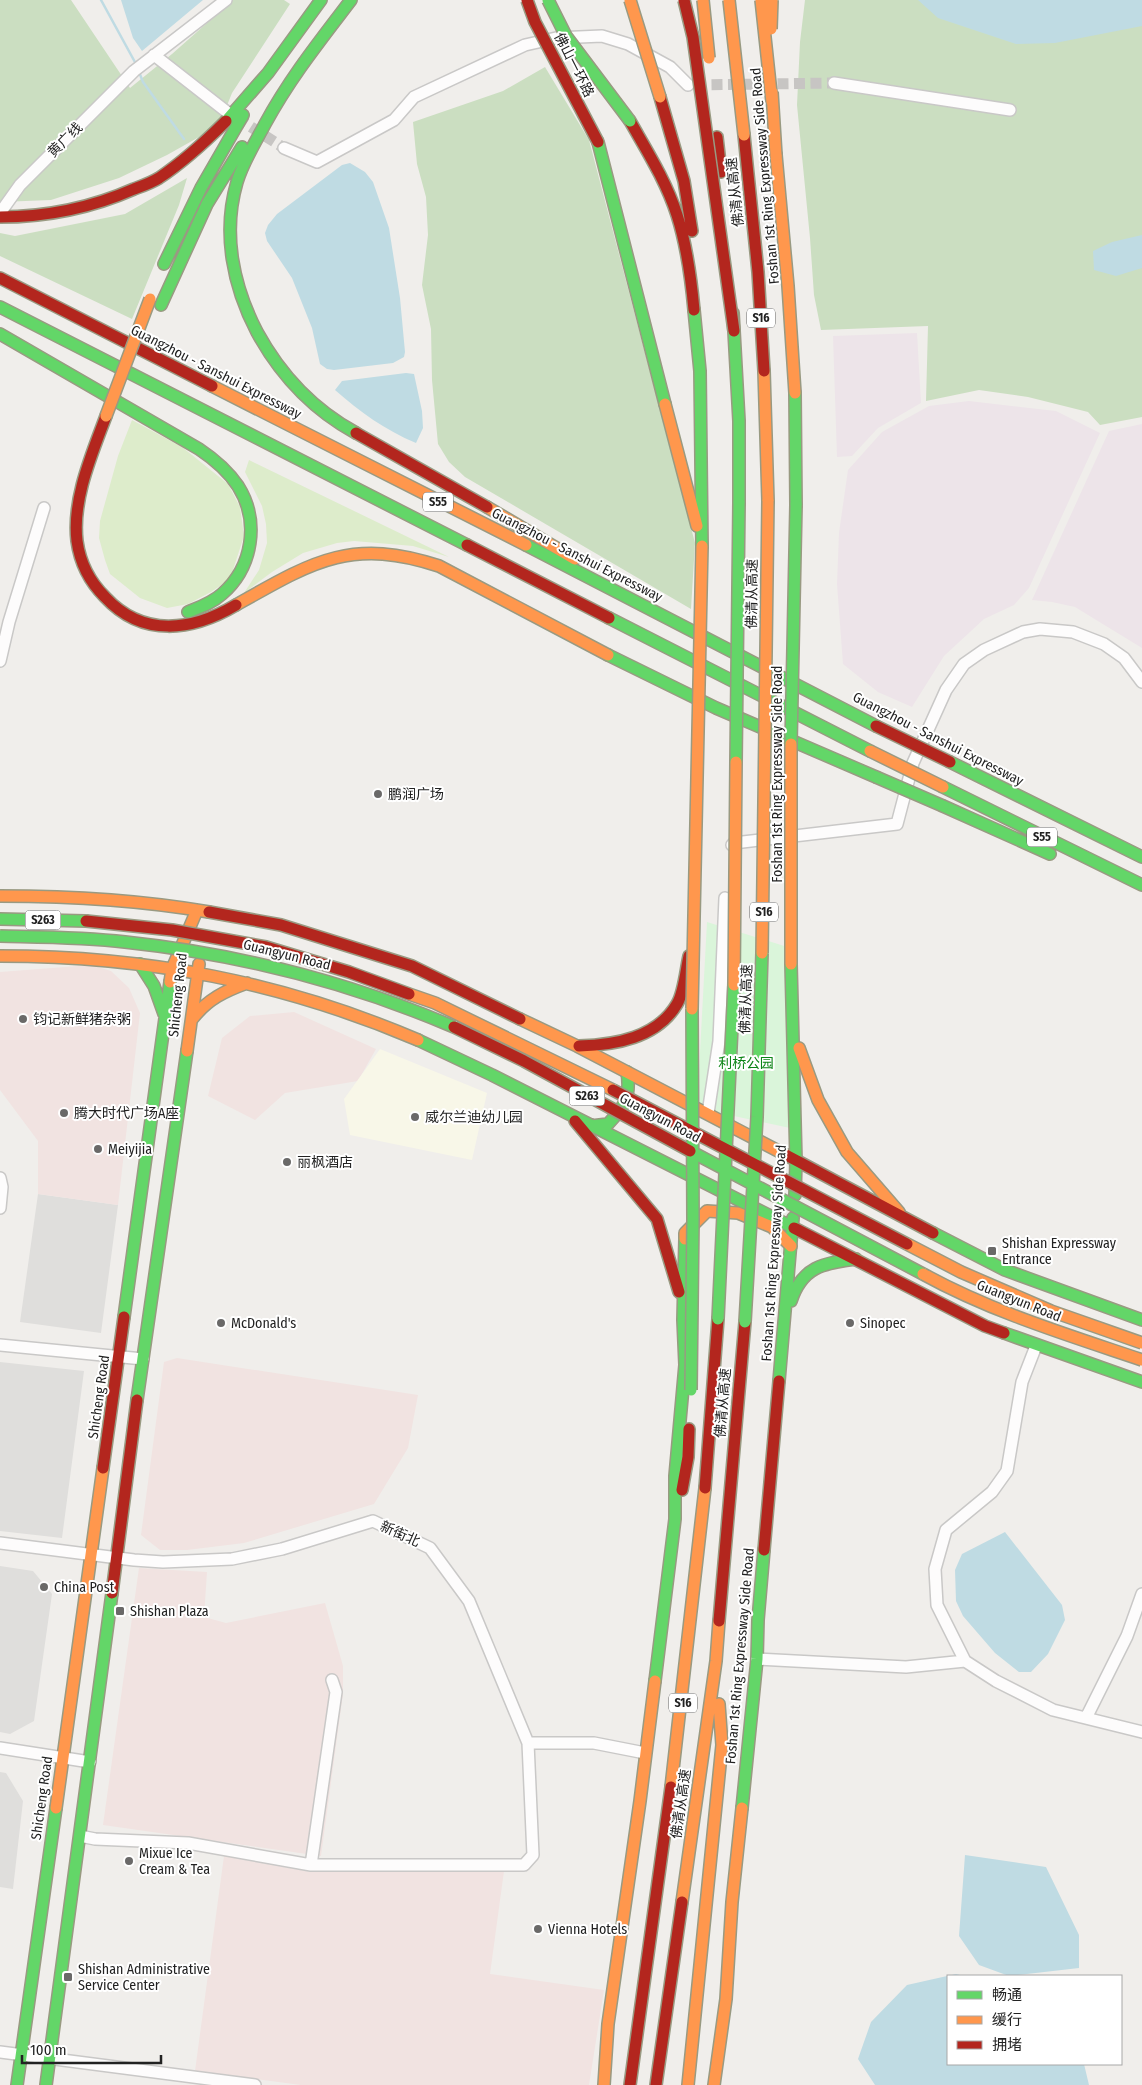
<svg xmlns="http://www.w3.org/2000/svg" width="1142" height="2085" font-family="'Fira Sans Condensed','Noto Sans SC',sans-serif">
	<rect width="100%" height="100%" fill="#f0eeeb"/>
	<path fill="#dfdedc" d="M38,1194L118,1205L101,1333L20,1322Z
		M0,1362L84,1371L62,1538L0,1531Z
		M0,1566L33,1571L52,1594L34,1721L10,1734L0,1732Z
		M0,1772L6,1773L23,1801L13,1889L0,1887Z"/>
	<path fill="#f1e3e1" d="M91,965L111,971L129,988L140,1013L118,1205L38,1194V1141L0,1090V972Z
		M294,1012L376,1049L358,1081L285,1093L255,1120L208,1096L222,1038L250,1016Z
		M177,1358L418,1395L408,1448L374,1504L244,1543L187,1550H160L141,1535L164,1362Z
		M139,1568L207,1572L204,1617L226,1623L325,1603L343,1666V1694L321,1856L103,1825Z
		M224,1856L311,1872L504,1871L490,1974L604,1990L589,2085H301L195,2071Z"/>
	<path fill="#ede4e9" d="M917,333L921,403L878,428L852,456L837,457L833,336Z
		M969,401L1056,411L1100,433L1029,588L1014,605L984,619L944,656L912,707L878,692L843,664L837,584L839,533L848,470L882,432L929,406Z
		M1142,424V648L1075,607L1052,602L1032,600L1109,431Z"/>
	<path fill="#f8f7e8" d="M380,1049L487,1093L472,1160L350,1135L344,1099Z"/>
	<path fill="#ddeccb" d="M132,420L182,447L228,484L240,507L244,536L230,579L211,592L188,604L167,608L140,598L110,574L105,560L99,538L100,521L118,456Z
		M249,460L449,557L413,546L354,541L337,543L303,553L272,572L244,593L259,570L267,543L266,524L262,506L245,472Z"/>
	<path fill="#cbdec1" d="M0,0H71L130,88L172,54L233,0H284L290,4L232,93L222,118L208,132L167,155L119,178L51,200L0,202Z
		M805,0H1142V417L1100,425L1088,412L1028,397L979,390L926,401L928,326L821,330L814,295L810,238L797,105L800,42Z
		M545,67L589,140L695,543L691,609L465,477L449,462L438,444L432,380L431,329L422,285L428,235L426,197L417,164L413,122L503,91Z
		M187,178L179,205L132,319L0,256V233L15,236L125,214Z"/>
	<path fill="#daf5da" d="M707,922L797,950L790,1128L697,1108Z"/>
	<path fill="#bfdbe3" d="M121,0H203L142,51L133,38Z
		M918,0H1142V26L1055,43L1016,44L938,18Z
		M350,163L365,172L373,182L389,228L400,298L405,352L404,357L393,363L334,370L327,369L320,364L312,328L292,278L267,241L265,233L268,225L277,214L342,165Z
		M1142,235V268L1116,276L1094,270L1093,251L1112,242Z
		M406,373L414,374L422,411L423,428L416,443C385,430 360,412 335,390L342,381Z
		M1005,1532L1062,1605L1065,1620L1048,1654L1031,1672H1019L995,1653L963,1616L956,1601L955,1570L962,1554Z
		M965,1855L1046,1867L1079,1935V1968L1009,1976L979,1965L959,1936Z
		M956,1974L964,1976H948V2064H1084L1089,2085H875L858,2059L871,2022L907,1985Z"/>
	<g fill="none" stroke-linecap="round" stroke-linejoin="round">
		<path stroke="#bfdbe3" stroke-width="2.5" d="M101,0L136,64
			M139,72L143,82L184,139"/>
		<path stroke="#c7c5c3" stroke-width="11" stroke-dasharray="11 5.5" stroke-linecap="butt" d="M695,85L834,83
			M237,118L284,148"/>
		<g stroke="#c9c8c7" stroke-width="14">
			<path id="street" d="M154,55L227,112
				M834,83L1010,110
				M284,148L317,162L394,120L414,97L525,45L556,38L602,36L628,44L670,67L688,85
				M0,213L20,185L134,71L226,0
				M0,661L9,622L44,508
				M732,845L734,843L897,824L913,763L946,690L964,664L984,650L1023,632L1040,629L1073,632L1104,644L1124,658L1142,682
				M708,1113L719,1041L725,898
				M0,1178L2,1187L0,1208
				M0,1345L143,1359
				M0,1543L134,1560L163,1562L232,1559L282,1549L373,1521L430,1548L469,1601L528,1743L533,1855L524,1865H311L188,1843L95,1839L80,1836
				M757,1659L906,1667L965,1661L996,1681L1053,1710L1142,1732
				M965,1661L937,1605L935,1569L946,1530L992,1492L1007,1471L1022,1382L1036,1346
				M1086,1718L1127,1636L1142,1594
				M528,1743H594L645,1753
				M0,1748L90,1762
				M311,1865L336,1692L332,1680
				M0,2052L255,2085"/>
		</g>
		<g stroke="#999a82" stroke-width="14">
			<path id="fast" d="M351,0C319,42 290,78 265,124C255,143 243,162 237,182C222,233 233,286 257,332C281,376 312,409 356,433
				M226,121L268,73L321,0
				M598,142L665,404
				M164,264L201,188L243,115
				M161,305L207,204L242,147
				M0,307L467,545
				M694,310L700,371L702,546
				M733,313L739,421V503
				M0,334L199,449C214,459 228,471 238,486C260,521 253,567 222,594C212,603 200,607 188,612
				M795,393L796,505
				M526,545L876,726
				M609,618L870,751
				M608,655L716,708L876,777
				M950,762L1142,857
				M943,787L1142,885
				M943,806L1050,854
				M0,919L86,921
				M140,964L154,986L164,1014
				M791,964L796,1161L795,1195
				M418,1040L492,1075L794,1228
				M591,1126L608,1124C625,1106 631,1097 627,1072
				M933,1233L1005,1270L1142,1320
				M791,1301C802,1267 823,1263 856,1259
				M124,1317L170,982
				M1004,1333L1142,1382
				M779,1381L793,1218
				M137,1400L187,1051
				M655,1681L675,1519V1476L685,1365L683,1320L685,1239
				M742,1808L757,1659L758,1620L764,1550
				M17,2085L56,1808
				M46,2085L112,1593"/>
		</g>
		<g stroke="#999a82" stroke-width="14">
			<path id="slow" d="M776,155L788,286L795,393
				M764,371L768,501
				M212,386L526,545
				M665,404L697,526
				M487,507L575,559
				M236,605C312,562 351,537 439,566L608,655
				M0,896C70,896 140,900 209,912
				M0,956C147,956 282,982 418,1040
				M170,982L172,969L197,910
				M193,1018C208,999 225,991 247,983
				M520,1019L577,1046L786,1155
				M799,1048L818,1100L847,1152L899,1212
				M187,1051L199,964
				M685,1239V1233L707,1211L738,1213L772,1227L791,1246
				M671,1787L705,1488
				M56,1808L103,1468
				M682,1902L716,1661L719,1621
				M604,2085L608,2024L640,1801L655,1681
				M688,2085L722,1745L719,1704
				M714,2085L726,1999L732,1902L742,1808"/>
		</g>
		<g stroke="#999a82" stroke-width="14">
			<path id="jam" d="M660,97L684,181L692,231
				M630,121C647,151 666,181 677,215C687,246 691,277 694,310
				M744,135L758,272L764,371
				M717,137L721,172
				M0,217C47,217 91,208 134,189C142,186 151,183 159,178C183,162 205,142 226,121
				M0,278L212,386
				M106,416C92,454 72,499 77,541C80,563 89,581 105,597C143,638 192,631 236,605
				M356,433L487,507
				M467,545L609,618
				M209,912L281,925L412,966L520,1019
				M579,1046C615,1045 657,1038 677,1004C684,993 686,969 689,956
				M575,1121L657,1219L679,1292
				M786,1155L933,1233
				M794,1228L985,1326L1004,1333
				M103,1468L124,1317
				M705,1488L718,1319
				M682,1490L688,1457L689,1429
				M764,1550L779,1381
				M112,1593L137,1400
				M719,1621L745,1322
				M630,2085L671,1787
				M656,2085L682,1902"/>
		</g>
		<use href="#street" stroke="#fdfcfc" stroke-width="11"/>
		<use href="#fast" stroke="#63d668" stroke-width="11"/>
		<use href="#slow" stroke="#ff974d" stroke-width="11"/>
		<use href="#jam" stroke="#b3261e" stroke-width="11"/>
		<g stroke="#999a82" stroke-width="14" stroke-linecap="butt">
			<path id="fast-bridge" d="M548,0L566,36L630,121
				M791,744L796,505
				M736,762L739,503
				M876,777L943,806
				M0,936C42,937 83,937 125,942C238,954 349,982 454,1027
				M690,1151L923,1274
				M718,1319L734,985
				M745,1322L757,1117L762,953
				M691,1390L693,1219L692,1009"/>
		</g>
		<g stroke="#999a82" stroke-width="14" stroke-linecap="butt">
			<path id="slow-bridge" d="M630,0L660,97
				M703,0L709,58
				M729,0L744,135
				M761,0L772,102
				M771,29L772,0
				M772,92L776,155
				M106,416L150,299
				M870,751L943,787
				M762,953L768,501
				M791,964V744
				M734,985L736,762
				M409,994L435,1003L613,1090
				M692,1009L702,546
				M907,1244L961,1272L1051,1311L1142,1343
				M923,1274C992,1312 1068,1335 1142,1360"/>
		</g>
		<g stroke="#999a82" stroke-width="14" stroke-linecap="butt">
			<path id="jam-bridge" d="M527,0L535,22L598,142
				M684,0L693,37L734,331
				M876,726L950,762
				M86,921L172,930L266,947L349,972L409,994
				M454,1027L524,1061L690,1151
				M613,1090L907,1244"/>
		</g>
		<use href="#fast-bridge" stroke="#63d668" stroke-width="11"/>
		<use href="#slow-bridge" stroke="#ff974d" stroke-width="11"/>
		<use href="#jam-bridge" stroke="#b3261e" stroke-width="11"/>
	</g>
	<g fill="#6a6968" stroke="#fff" stroke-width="2">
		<circle cx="378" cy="794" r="5"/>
		<circle cx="23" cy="1019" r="5"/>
		<circle cx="64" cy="1113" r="5"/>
		<circle cx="415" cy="1117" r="5"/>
		<circle cx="98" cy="1149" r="5"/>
		<circle cx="287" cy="1162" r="5"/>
		<rect x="987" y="1246" width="10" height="10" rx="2.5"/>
		<circle cx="221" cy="1323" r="5"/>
		<circle cx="850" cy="1323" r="5"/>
		<circle cx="44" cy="1587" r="5"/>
		<rect x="115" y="1606" width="10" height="10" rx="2.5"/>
		<circle cx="129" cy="1861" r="5"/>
		<circle cx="538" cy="1929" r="5"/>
		<rect x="63" y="1972" width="10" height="10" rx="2.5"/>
	</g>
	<g text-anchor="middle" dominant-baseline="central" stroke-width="4" stroke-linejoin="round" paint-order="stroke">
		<g fill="#fff" stroke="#646464" stroke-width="1">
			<rect x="747" y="308.5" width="28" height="19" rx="4"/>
			<rect x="423" y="492.5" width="30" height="19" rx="4"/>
			<rect x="1027" y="827.5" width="30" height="19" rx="4"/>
			<rect x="750" y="902.5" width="28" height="19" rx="4"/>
			<rect x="25.5" y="910.5" width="35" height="19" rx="4"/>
			<rect x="569.5" y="1086.5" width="35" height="19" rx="4"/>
			<rect x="669" y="1693.5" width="28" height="19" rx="4"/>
		</g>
		<g font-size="12" font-weight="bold" fill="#222">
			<text x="761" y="318">S16</text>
			<text x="438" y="502">S55</text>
			<text x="1042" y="837">S55</text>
			<text x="764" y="912">S16</text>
			<text x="43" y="920">S263</text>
			<text x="587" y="1096">S263</text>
			<text x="683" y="1703">S16</text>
		</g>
		<g font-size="14" fill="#222" stroke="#fff">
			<text transform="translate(574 65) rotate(63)">佛山一环路</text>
			<text transform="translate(65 140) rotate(-45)">黄广线</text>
			<text transform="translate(765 176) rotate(-95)">Foshan 1st Ring Expressway Side Road</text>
			<text transform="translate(735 192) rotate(-96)">佛清从高速</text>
			<text transform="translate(216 372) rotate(27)">Guangzhou - Sanshui Expressway</text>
			<text transform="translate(577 555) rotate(27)">Guangzhou - Sanshui Expressway</text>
			<text transform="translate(752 594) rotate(-89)">佛清从高速</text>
			<text transform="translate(938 739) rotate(27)">Guangzhou - Sanshui Expressway</text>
			<text transform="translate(777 774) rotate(-90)">Foshan 1st Ring Expressway Side Road</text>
			<text transform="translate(287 955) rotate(14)">Guangyun Road</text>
			<text transform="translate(178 995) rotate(-84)">Shicheng Road</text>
			<text transform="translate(746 999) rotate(-88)">佛清从高速</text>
			<text transform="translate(660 1118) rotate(28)">Guangyun Road</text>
			<text transform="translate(774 1253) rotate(-86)">Foshan 1st Ring Expressway Side Road</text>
			<text transform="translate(1019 1301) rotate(22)">Guangyun Road</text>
			<text transform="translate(99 1397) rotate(-82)">Shicheng Road</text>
			<text transform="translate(723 1403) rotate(-85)">佛清从高速</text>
			<text transform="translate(400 1534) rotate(24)">新街北</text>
			<text transform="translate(740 1656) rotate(-85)">Foshan 1st Ring Expressway Side Road</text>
			<text transform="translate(42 1798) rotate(-82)">Shicheng Road</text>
			<text transform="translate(681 1804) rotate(-82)">佛清从高速</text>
		</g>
		<g font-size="14" fill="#222" stroke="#fff" text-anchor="start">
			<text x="388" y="794">鹏润广场</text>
			<text x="33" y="1019">钧记新鲜猪杂粥</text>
			<text x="74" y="1113">腾大时代广场A座</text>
			<text x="425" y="1117">威尔兰迪幼儿园</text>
			<text x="108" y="1149">Meiyijia</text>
			<text x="297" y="1162">丽枫酒店</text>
			<text x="1002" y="1243">Shishan Expressway<tspan x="1002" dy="16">Entrance</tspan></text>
			<text x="231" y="1323">McDonald's</text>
			<text x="860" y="1323">Sinopec</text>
			<text x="54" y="1587">China Post</text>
			<text x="130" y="1611">Shishan Plaza</text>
			<text x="139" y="1853">Mixue Ice<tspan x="139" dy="16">Cream &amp; Tea</tspan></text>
			<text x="548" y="1929">Vienna Hotels</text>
			<text x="78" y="1969">Shishan Administrative<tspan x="78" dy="16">Service Center</tspan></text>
		</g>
		<g font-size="14" fill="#0c8416" stroke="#fff">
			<text x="746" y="1063">利桥公园</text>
		</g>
	</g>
	<rect x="947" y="1975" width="175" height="90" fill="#ffffff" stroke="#a7a7a7"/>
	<rect x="957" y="1991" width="25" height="8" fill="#63d668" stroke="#a7a7a7"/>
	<text x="992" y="2000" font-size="15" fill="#222222">畅通</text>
	<rect x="957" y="2016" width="25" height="8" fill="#ff974d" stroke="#a7a7a7"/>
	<text x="992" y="2025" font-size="15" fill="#222222">缓行</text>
	<rect x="957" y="2041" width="25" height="8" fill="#b3261e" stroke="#a7a7a7"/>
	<text x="992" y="2050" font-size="15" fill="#222222">拥堵</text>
	<path d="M22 2055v8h139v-8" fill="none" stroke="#222222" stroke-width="2.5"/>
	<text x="30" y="2055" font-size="15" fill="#222222" stroke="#ffffff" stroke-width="4" paint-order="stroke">100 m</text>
</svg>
